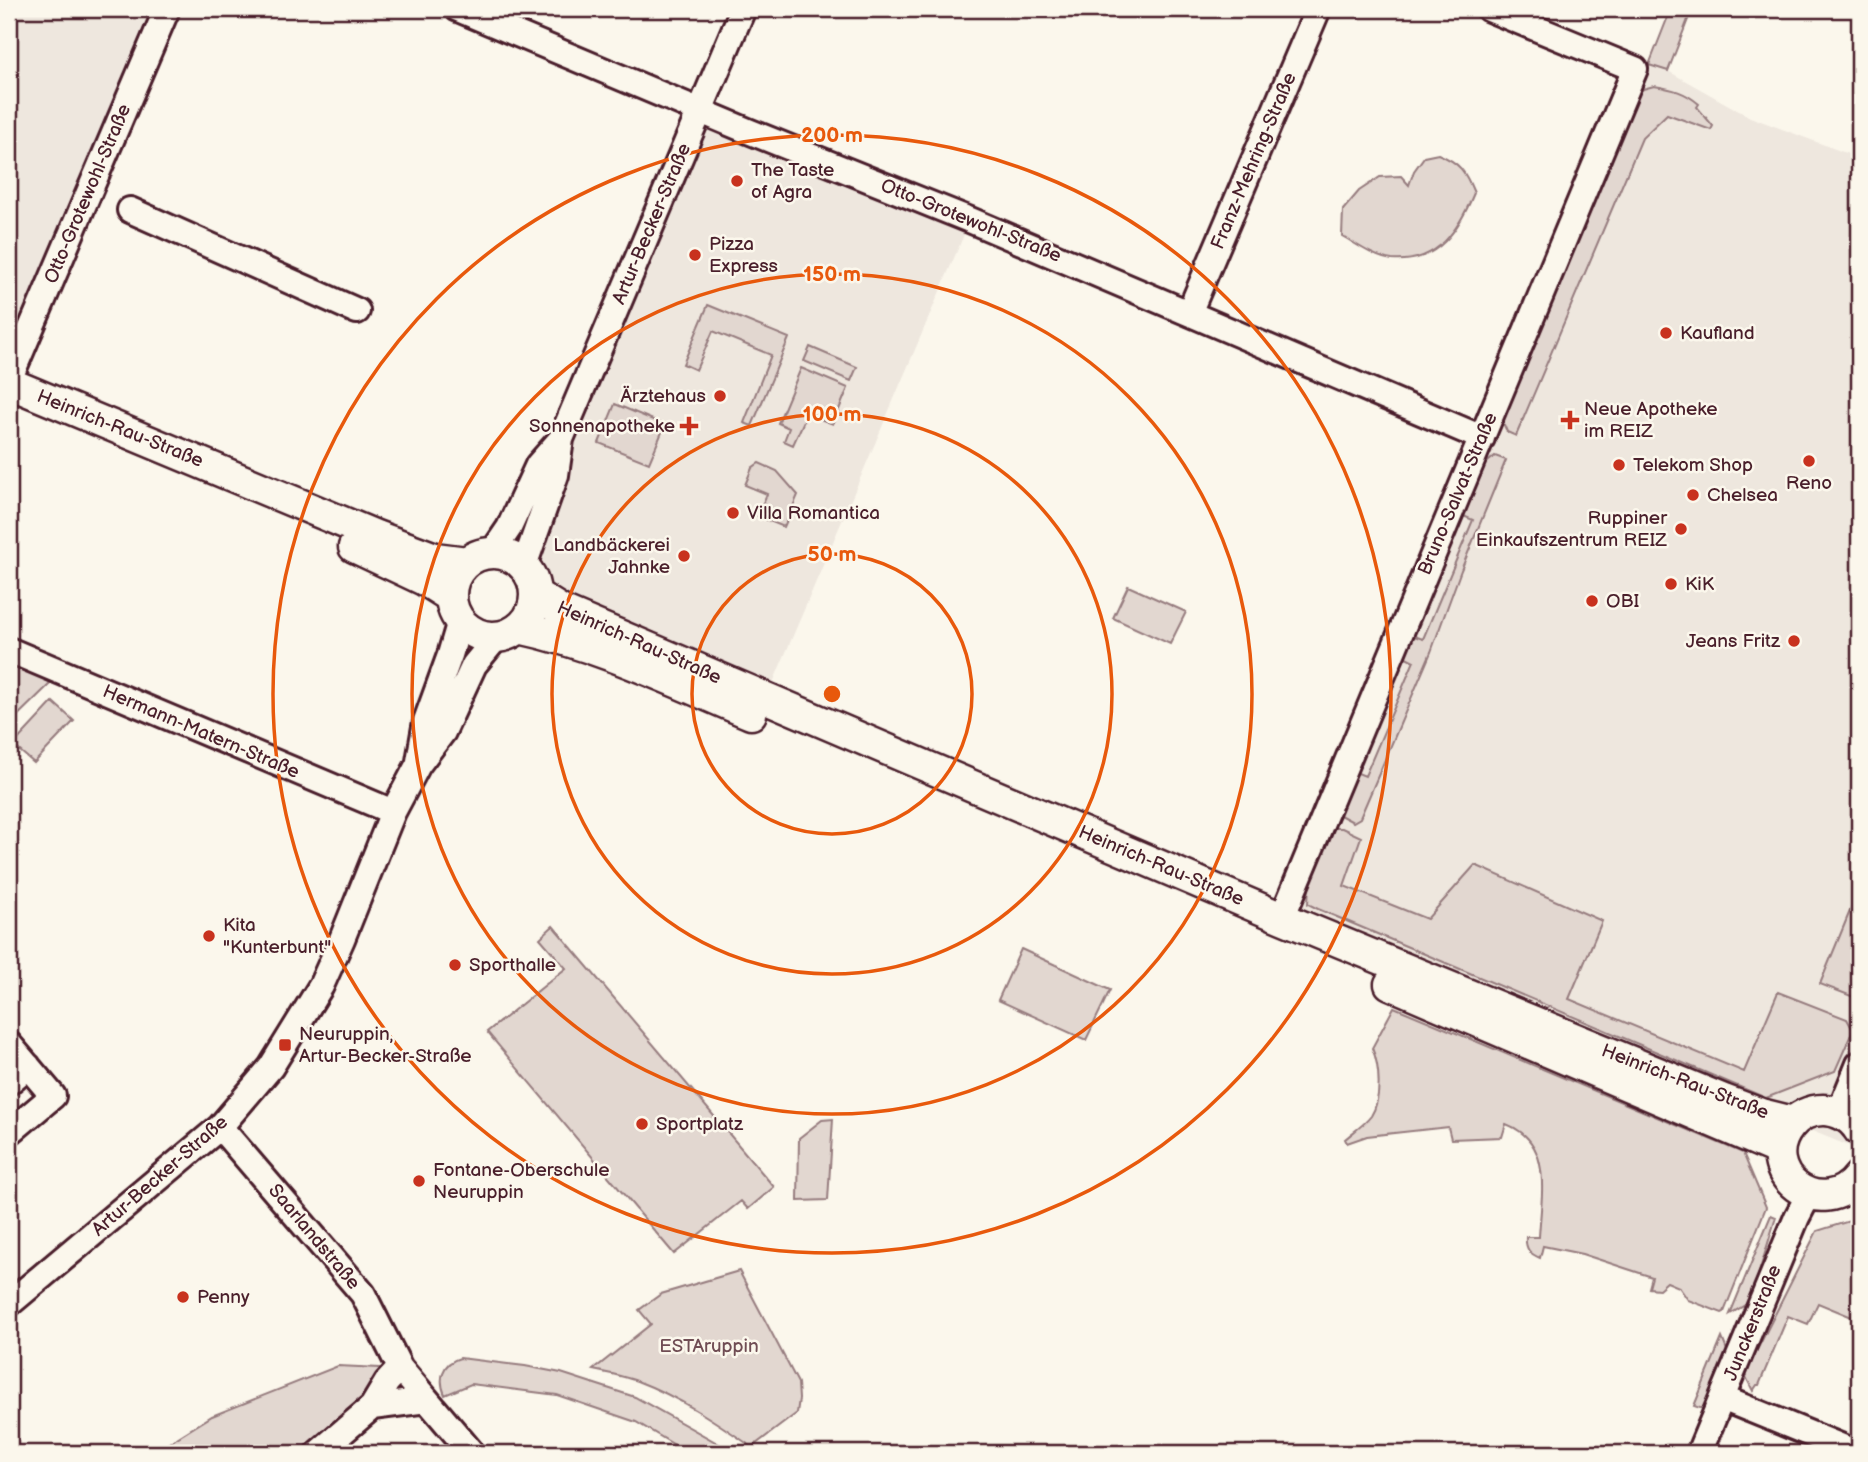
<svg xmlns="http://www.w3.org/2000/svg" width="1868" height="1462" font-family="'Balsamiq Sans',sans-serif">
	<rect width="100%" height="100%" fill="#fbf7ec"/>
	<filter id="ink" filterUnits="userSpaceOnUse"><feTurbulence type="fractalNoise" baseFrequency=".0143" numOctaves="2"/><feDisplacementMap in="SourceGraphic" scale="14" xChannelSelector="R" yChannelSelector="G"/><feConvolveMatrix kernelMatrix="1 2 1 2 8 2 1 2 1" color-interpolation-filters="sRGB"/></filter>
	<g filter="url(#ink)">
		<path fill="#eee7de" d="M9,9H167L9,358Z
			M1649,65L1668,71L1750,117L1859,158V1150L1290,920L1483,466Z
			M697,117L966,230L769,692L572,609L536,581L532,573L512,555Z"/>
		<path fill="#e2d7d0" stroke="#967b7e" stroke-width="2" d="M1671,9H1692L1668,71L1649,65Z
			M1654,86C1673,89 1685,92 1699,104L1697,107L1713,126L1711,130L1667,114L1642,138L1516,436L1507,432L1502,420L1636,96L1643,89Z
			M1438,154C1460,163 1465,171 1474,193C1459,229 1438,264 1392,260C1375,258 1356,244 1342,236L1343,210L1359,191L1380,177L1401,176L1409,185L1414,171L1424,157Z
			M708,305L789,338L752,426L744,423L771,355L713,331L696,370L683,364Z
			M810,347L857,367L851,381L804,361Z
			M801,368L848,388L833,424L807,414L793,445L784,441L789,428L778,423Z
			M615,404L665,425L649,463L599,443Z
			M1495,456L1506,460L1461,570L1431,652L1360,818L1353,822L1336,813L1353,771L1365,776L1414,661L1402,655L1411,635L1423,639L1473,520L1461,515L1483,466Z
			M759,463L777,471L798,495L784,527L757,516L767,494L745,485L752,468Z
			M1128,586L1186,612L1170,644L1113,618Z
			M9,663L53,681L9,724Z
			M53,702L74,721L34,763L13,745Z
			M1329,828H1342L1361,837L1344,886L1427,919L1475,865L1602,921L1569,999L1744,1072L1778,992L1847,1019L1853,1030L1835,1071L1766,1098L1318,909L1308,904L1309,883Z
			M1859,889V999L1820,984Z
			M553,926L774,1187L748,1209L741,1201L674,1254L487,1032L566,968L540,938Z
			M1021,949L1110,990L1086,1040L998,1000Z
			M1394,1007L1743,1153L1766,1207L1724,1312L1722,1313L1688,1300L1679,1287L1667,1282L1659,1289L1649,1288L1652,1277L1582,1254L1543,1246L1540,1258C1530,1254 1525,1249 1526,1237H1539C1541,1196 1554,1142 1506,1124L1502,1137L1451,1139L1448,1127L1367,1136L1347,1143L1345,1139C1353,1132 1364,1125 1371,1116C1382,1099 1380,1066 1372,1048Z
			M833,1119L828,1200L798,1201L799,1138L822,1120Z
			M1771,1215L1776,1217L1750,1302L1730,1314Z
			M1859,1218V1320L1818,1303L1808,1324L1788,1316L1759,1385H1757L1753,1391L1746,1377L1751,1362L1817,1231Z
			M739,1271L798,1383L799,1399L797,1413L752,1447C715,1421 679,1397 637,1381C623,1376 608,1373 593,1370L651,1324L639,1310L661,1294Z
			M1722,1338L1729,1355L1706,1410L1694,1406Z
			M460,1358L525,1366L561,1373L635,1397L735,1453H688L636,1422L557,1395L471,1384L445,1395C438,1379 442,1363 460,1358Z
			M338,1366L380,1368L385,1379L312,1453H153L212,1416Z"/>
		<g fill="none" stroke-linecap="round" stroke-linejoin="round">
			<g stroke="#4a1f2b" stroke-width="30">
				<path id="minor" d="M458,9L748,131L970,220L1482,438
					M130,210L357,311
					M1189,313L1318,9
					M9,380L167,9
					M492,553L509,528L538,465L561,439
					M524,566L556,475L561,439L743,9
					M9,650L393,812
					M419,761L426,721L450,655L460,621
					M1282,918L1635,69L1489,9
					M9,1044L53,1096L9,1133
					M9,1082L28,1066
					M1839,1113L1859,1064
					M220,1127L363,1294L400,1368L472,1453
					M9,1304L220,1127L271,1067L321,986L342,939L393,812L418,765L443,732L474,665L497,637
					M1722,1398L1857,1453
					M372,1407L387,1382L400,1368
					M318,1453L372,1407L427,1400
					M1699,1453L1797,1217L1809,1194"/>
			</g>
			<g stroke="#4a1f2b" stroke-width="35">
				<path id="major" d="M9,383L376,536L435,558L467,562
					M354,547L424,580L451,597
					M451 595a42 42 0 1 1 84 0a42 42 0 1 1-84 0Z
					M535,594L562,611L621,636L1282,918L1724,1100L1761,1114L1793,1122
					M519,628C599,645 675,682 751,714
					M1390,984L1779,1150
					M1859,1130C1852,1118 1838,1110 1823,1110C1810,1110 1798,1116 1790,1126C1753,1171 1821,1226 1859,1176"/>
			</g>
			<use href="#minor" stroke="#fbf7ec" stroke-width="24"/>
			<use href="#major" stroke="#fbf7ec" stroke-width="30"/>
		</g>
	</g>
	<g fill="none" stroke="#e8590c" stroke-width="3.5">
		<circle cx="832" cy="694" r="140"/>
		<circle cx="832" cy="694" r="280"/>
		<circle cx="832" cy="694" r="420"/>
		<circle cx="832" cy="694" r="559"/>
	</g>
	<g fill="#c8321e" stroke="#fbf7ec" stroke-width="2.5">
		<circle cx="737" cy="181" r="7"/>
		<circle cx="695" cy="255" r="7"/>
		<circle cx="1666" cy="333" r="7"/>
		<circle cx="720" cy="396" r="7"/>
		<path d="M1566.5 409.5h7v7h7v7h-7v7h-7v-7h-7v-7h7z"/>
		<path d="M685.5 415.5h7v7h7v7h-7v7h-7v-7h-7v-7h7z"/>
		<circle cx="1809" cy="461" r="7"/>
		<circle cx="1619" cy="465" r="7"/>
		<circle cx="1693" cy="495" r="7"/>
		<circle cx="733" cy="513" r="7"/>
		<circle cx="1681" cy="529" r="7"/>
		<circle cx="684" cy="556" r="7"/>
		<circle cx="1671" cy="584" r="7"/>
		<circle cx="1592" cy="601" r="7"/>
		<circle cx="1794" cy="641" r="7"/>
		<circle cx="209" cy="936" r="7"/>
		<circle cx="455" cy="965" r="7"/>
		<rect x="278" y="1038" width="14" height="14" rx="3.5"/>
		<circle cx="642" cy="1124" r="7"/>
		<circle cx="419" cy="1181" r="7"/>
		<circle cx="183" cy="1297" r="7"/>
	</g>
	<g text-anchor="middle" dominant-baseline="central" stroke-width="5" stroke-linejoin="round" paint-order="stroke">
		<g font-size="19" fill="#4a1f2b" stroke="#fbf7ec">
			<text transform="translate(1254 161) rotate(-67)">Franz-Mehring-Straße</text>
			<text transform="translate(88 194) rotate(-67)">Otto-Grotewohl-Straße</text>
			<text transform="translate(971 221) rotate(22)">Otto-Grotewohl-Straße</text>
			<text transform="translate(652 224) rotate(-67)">Artur-Becker-Straße</text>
			<text transform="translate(120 429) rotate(22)">Heinrich-Rau-Straße</text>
			<text transform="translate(1458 494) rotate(-67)">Bruno-Salvat-Straße</text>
			<text transform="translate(639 643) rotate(24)">Heinrich-Rau-Straße</text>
			<text transform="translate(201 732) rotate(23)">Hermann-Matern-Straße</text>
			<text transform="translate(1161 866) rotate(23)">Heinrich-Rau-Straße</text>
			<text transform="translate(1685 1082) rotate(21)">Heinrich-Rau-Straße</text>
			<text transform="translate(160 1176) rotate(-41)">Artur-Becker-Straße</text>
			<text transform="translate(314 1237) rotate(50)">Saarlandstraße</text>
			<text transform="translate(1753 1323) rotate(-68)">Junckerstraße</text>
		</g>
		<g font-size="19" fill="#4a1f2b" stroke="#fbf7ec" text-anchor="start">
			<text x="751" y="170">The Taste<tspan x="751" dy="22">of Agra</tspan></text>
			<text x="709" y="244">Pizza<tspan x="709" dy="22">Express</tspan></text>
			<text x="1680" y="333">Kaufland</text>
			<text x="706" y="396" text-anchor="end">Ärztehaus</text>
			<text x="1584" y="409">Neue Apotheke<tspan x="1584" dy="22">im REIZ</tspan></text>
			<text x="675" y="426" text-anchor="end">Sonnenapotheke</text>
			<text x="1633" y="465">Telekom Shop</text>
			<text x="1809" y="483" text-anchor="middle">Reno</text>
			<text x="1707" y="495">Chelsea</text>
			<text x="747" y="513">Villa Romantica</text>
			<text x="1667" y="518" text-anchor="end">Ruppiner<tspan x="1667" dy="22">Einkaufszentrum REIZ</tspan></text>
			<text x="670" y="545" text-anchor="end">Landbäckerei<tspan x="670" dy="22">Jahnke</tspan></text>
			<text x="1685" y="584">KiK</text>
			<text x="1606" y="601">OBI</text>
			<text x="1780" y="641" text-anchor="end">Jeans Fritz</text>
			<text x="223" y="925">Kita<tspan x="223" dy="22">"Kunterbunt"</tspan></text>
			<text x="469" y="965">Sporthalle</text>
			<text x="299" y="1034">Neuruppin,<tspan x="299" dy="22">Artur-Becker-Straße</tspan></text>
			<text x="656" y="1124">Sportplatz</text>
			<text x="433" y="1170">Fontane-Oberschule<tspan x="433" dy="22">Neuruppin</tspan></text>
			<text x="197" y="1297">Penny</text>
		</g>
		<g font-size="19" fill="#704d54" stroke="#fbf7ec">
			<text x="709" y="1346">ESTAruppin</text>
		</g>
	</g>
	<circle cx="832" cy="694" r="10" fill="#e8590c" stroke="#fbf7ec" stroke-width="3.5"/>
	<g font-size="21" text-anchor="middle" font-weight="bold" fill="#e8590c" stroke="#fbf7ec" stroke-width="5" stroke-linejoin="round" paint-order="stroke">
		<text x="832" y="142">200 m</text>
		<text x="832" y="281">150 m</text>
		<text x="832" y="421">100 m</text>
		<text x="832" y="561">50 m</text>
	</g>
	<rect width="1868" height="1462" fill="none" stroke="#fbf7ec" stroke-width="35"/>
	<rect x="18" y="18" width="1833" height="1427" fill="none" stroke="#4a1f2b" stroke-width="2.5" filter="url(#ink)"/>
</svg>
